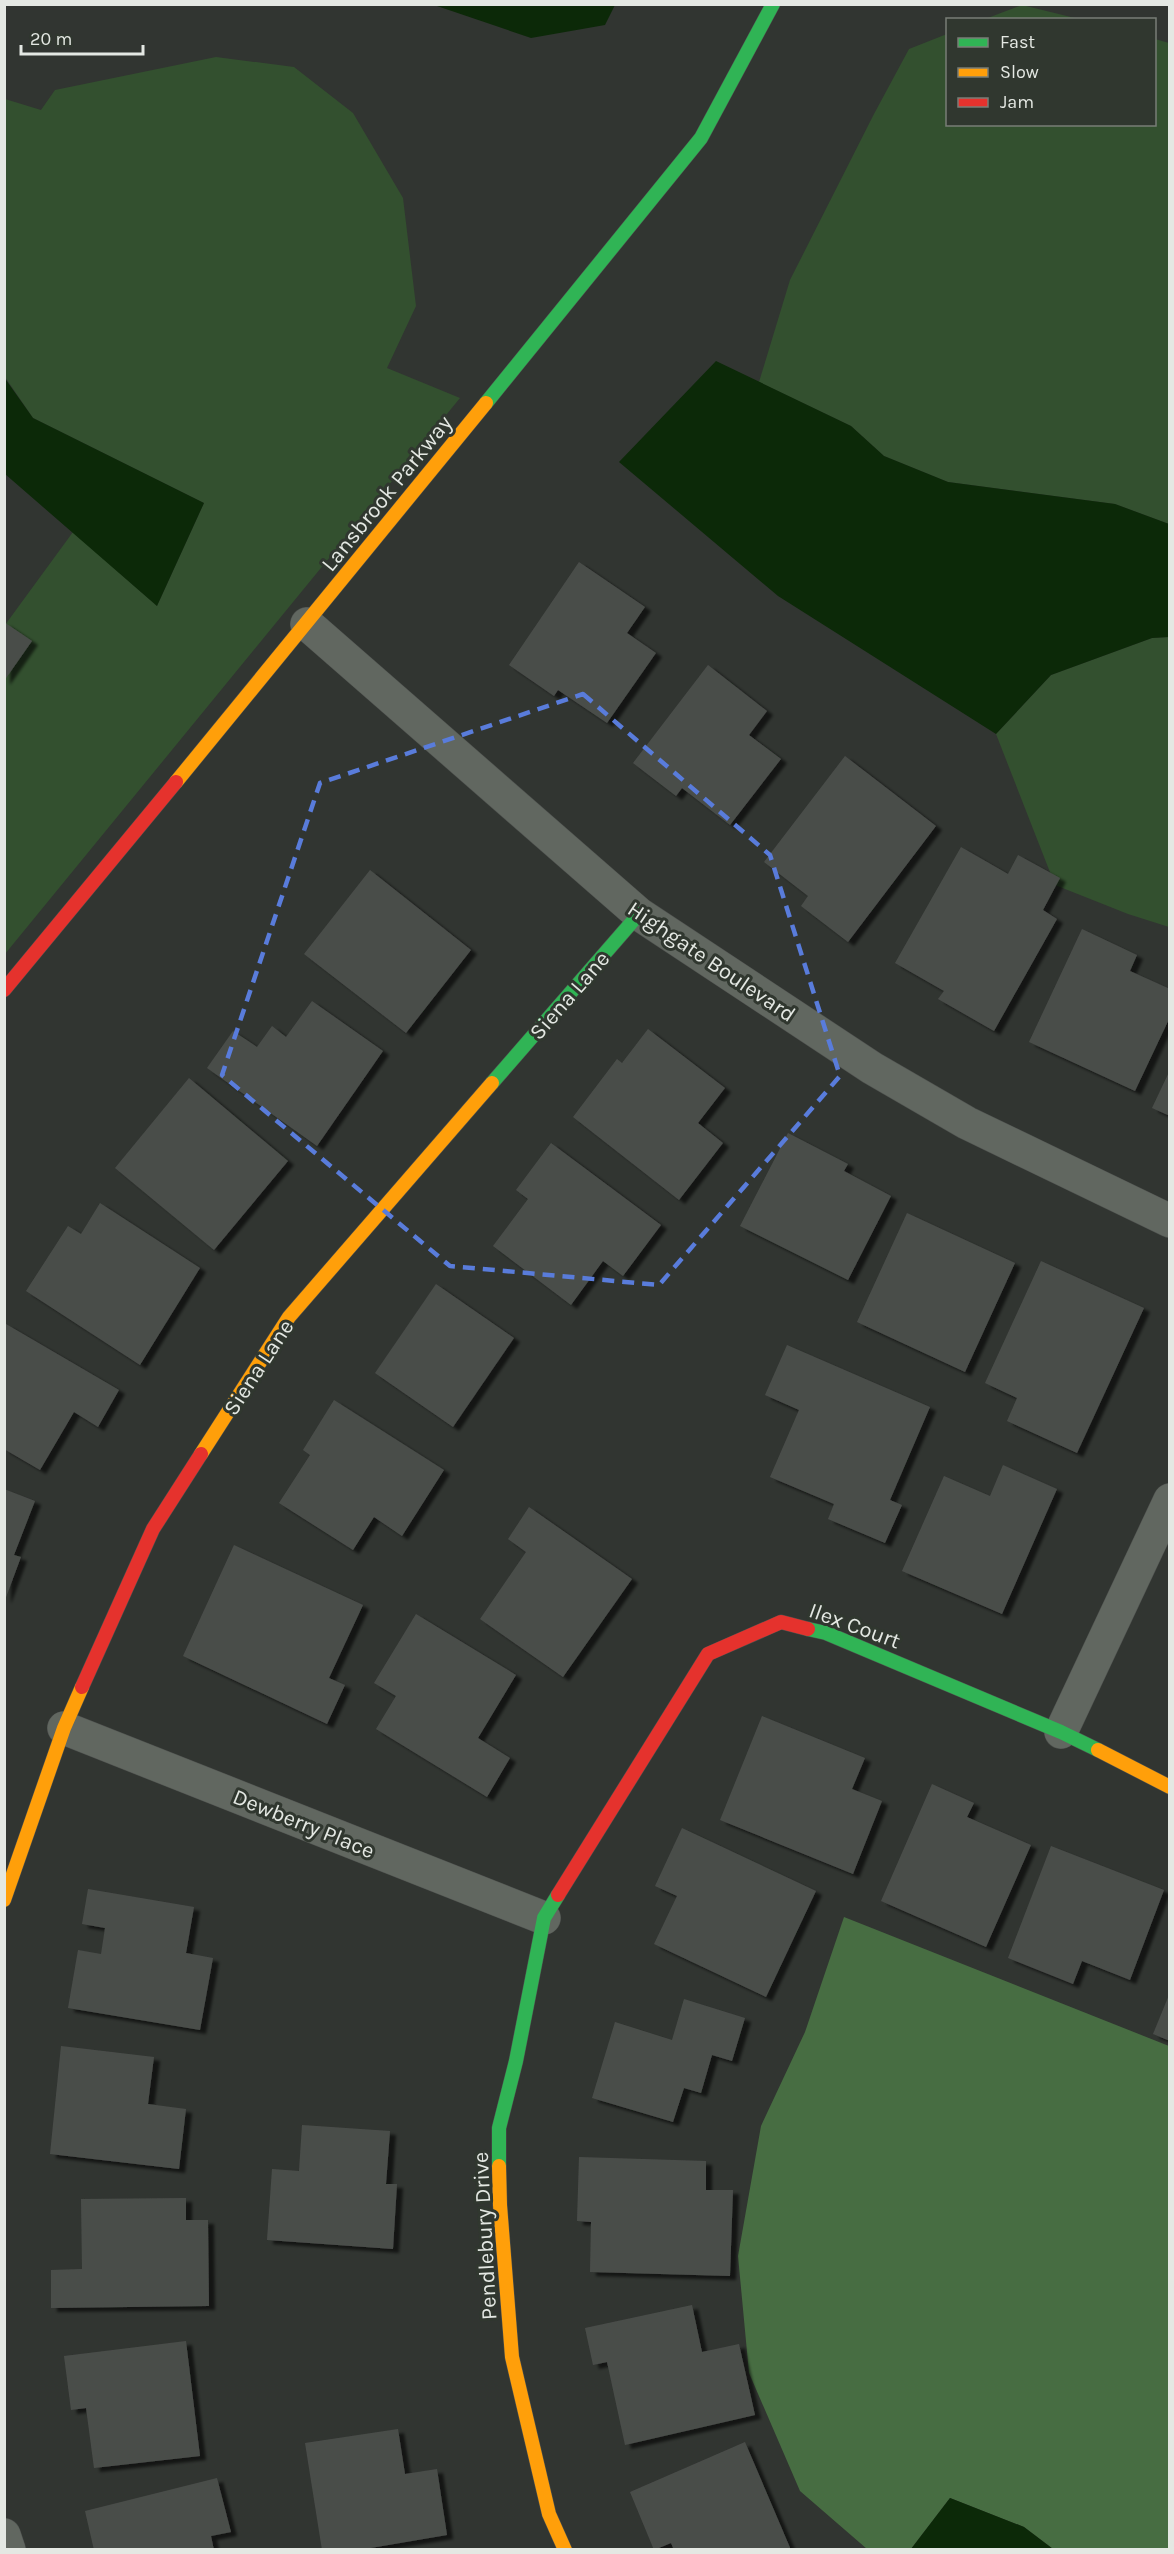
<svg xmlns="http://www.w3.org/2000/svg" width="1174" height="2554" viewBox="0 0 1174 2554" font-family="Karla,sans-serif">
<defs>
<filter id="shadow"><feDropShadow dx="6" dy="4" stdDeviation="1.5" flood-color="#0009"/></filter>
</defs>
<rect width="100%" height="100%" fill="#313531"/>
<g fill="#33502f">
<path d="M 1022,5 L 1079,19 L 985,19 Z"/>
<path d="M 947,34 L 948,124 L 1154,124 L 1155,39 L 1169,43 L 1169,524 L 1115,504 L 948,482 L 884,456 L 851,426 L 759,382 L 790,280 L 874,114 L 909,49 Z"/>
<path d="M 216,57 L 294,67 L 353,113 L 403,198 L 416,306 L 387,368 L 460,398 L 5,954 L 5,625 L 73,532 L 157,606 L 204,503 L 33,418 L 5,377 L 5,99 L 41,110 L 55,90 Z"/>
<path d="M 1169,637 L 1169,927 L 1128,914 L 1055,885 L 996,734 L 1051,675 L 1152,638 Z"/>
</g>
<path fill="#476d42" d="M 844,1917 L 1169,2046 L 1169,2549 L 1053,2549 L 1024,2527 L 950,2498 L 911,2549 L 867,2549 L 800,2491 L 749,2373 L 738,2256 L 761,2126 L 805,2032 Z"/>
<g fill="#0c2908">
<path d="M 434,5 L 615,5 L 605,25 L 531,38 Z"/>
<path d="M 716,361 L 851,426 L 884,456 L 948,482 L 1115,504 L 1169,524 L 1169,637 L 1152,638 L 1051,675 L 996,734 L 778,596 L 619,462 Z"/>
<path d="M 4,377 L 33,418 L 204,503 L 157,606 L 5,474 Z"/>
<path d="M 950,2498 L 1024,2527 L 1053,2549 L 911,2549 Z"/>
</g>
<g fill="#4a4d4a" filter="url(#shadow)">
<path d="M 579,562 L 645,607 L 627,633 L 656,653 L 607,723 L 558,690 L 554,696 L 509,665 Z"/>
<path d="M 4,622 L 32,641 L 4,681 Z"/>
<path d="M 708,665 L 767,711 L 749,735 L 781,759 L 730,825 L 682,788 L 676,796 L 633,763 Z"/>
<path d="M 845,756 L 936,826 L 848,942 L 801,906 L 808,896 L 764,862 Z"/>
<path d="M 961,847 L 1008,874 L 1018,855 L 1060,878 L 1043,910 L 1057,919 L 994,1031 L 938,999 L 944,991 L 895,963 Z"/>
<path d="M 370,870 L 471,950 L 406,1033 L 304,954 Z"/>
<path d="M 1082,929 L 1137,955 L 1130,971 L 1170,989 L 1170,1017 L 1135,1091 L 1029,1042 Z"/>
<path d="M 312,1001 L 383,1051 L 317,1146 L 207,1068 L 233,1031 L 257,1047 L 272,1026 L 286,1037 Z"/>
<path d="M 648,1029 L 725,1088 L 698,1123 L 723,1143 L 679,1200 L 573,1117 L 617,1059 L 622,1063 Z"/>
<path d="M 1170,1070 L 1170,1116 L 1152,1108 Z"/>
<path d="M 189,1078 L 288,1161 L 214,1250 L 115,1168 Z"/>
<path d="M 788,1133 L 848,1164 L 844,1171 L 891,1196 L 848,1280 L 740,1226 Z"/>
<path d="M 551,1143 L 661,1225 L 623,1276 L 603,1261 L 571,1305 L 493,1246 L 528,1199 L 516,1190 Z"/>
<path d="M 100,1203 L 200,1268 L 140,1365 L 26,1291 L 68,1226 L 81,1234 Z"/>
<path d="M 907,1213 L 1015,1263 L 965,1372 L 857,1322 Z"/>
<path d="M 1041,1261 L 1144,1308 L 1077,1453 L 1007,1421 L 1017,1398 L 985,1383 Z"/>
<path d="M 436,1284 L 514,1338 L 453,1427 L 375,1373 Z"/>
<path d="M 6,1324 L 119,1390 L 98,1427 L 74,1412 L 40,1470 L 4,1449 Z"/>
<path d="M 787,1345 L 930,1407 L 890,1500 L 902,1505 L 885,1543 L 828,1519 L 834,1504 L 770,1477 L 799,1410 L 765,1395 Z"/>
<path d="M 334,1400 L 444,1470 L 402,1536 L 374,1517 L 353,1550 L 279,1503 L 310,1455 L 303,1450 Z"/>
<path d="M 1003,1465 L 1057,1489 L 1002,1614 L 902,1571 L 944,1476 L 990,1496 Z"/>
<path d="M 4,1489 L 35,1501 L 14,1555 L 21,1557 L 5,1600 Z"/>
<path d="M 529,1507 L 632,1579 L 563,1677 L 480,1619 L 526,1552 L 508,1539 Z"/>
<path d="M 234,1545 L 363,1605 L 329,1678 L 345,1685 L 327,1724 L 183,1656 Z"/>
<path d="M 416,1614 L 516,1675 L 478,1738 L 510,1758 L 487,1797 L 376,1729 L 396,1696 L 374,1683 Z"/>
<path d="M 762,1716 L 865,1758 L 852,1789 L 882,1801 L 853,1874 L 720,1820 Z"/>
<path d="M 932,1784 L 974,1803 L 967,1817 L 1031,1845 L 986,1947 L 881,1901 Z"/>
<path d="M 682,1828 L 816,1891 L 766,1997 L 654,1944 L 677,1896 L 655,1886 Z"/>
<path d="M 1051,1846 L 1164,1890 L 1130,1980 L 1082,1961 L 1073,1984 L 1008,1958 Z"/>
<path d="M 88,1889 L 194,1907 L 186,1953 L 213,1958 L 200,2030 L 68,2008 L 78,1950 L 101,1954 L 105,1928 L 82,1924 Z"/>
<path d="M 1169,1995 L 1170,1995 L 1170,2041 L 1153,2034 Z"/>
<path d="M 684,1999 L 745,2018 L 732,2061 L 712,2055 L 701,2093 L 684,2088 L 673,2122 L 592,2098 L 615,2022 L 672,2040 Z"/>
<path d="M 61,2046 L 154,2057 L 148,2104 L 186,2109 L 179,2169 L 50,2154 Z"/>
<path d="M 302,2125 L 390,2131 L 386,2184 L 397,2184 L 393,2249 L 267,2240 L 272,2169 L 299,2171 Z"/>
<path d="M 579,2157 L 706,2161 L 706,2190 L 733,2190 L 730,2276 L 590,2272 L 591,2222 L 577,2221 Z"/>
<path d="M 186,2198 L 186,2220 L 208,2220 L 209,2306 L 51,2308 L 51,2270 L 82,2269 L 81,2199 Z"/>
<path d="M 692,2305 L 702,2352 L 739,2344 L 755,2415 L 625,2445 L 607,2362 L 593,2365 L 585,2328 Z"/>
<path d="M 186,2341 L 200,2456 L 94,2468 L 86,2408 L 71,2410 L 64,2356 Z"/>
<path d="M 398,2429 L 405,2474 L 437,2469 L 447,2535 L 359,2550 L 322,2550 L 305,2443 Z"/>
<path d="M 745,2442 L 791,2550 L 674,2550 L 671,2543 L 654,2550 L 630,2492 Z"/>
<path d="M 217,2478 L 231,2532 L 211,2536 L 214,2550 L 94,2550 L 85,2511 Z"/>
</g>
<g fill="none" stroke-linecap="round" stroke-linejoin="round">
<defs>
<g id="street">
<path d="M 307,624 L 639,914 L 872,1068 L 967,1123 L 1170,1221"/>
<path d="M 64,1728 L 544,1918"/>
<path d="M 1061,1732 L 1170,1500"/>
<path d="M 4,2535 L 9,2550"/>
</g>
<g id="fast">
<path d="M 486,403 L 701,138 L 773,4"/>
<path d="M 492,1083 L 639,914"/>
<path d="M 808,1629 L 826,1633 L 1061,1732 L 1098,1750"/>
<path d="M 499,2166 L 499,2128 L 516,2061 L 544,1918 L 558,1895"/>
</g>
<g id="slow">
<path d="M 176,782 L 486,403"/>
<path d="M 201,1454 L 289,1317 L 492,1083"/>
<path d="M 1098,1750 L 1170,1787"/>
<path d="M 4,1900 L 64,1728 L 82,1687"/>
<path d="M 499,2166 L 500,2205 L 512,2357 L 549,2514 L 565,2550"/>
</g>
<g id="jam">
<path d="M 4,990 L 176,782"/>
<path d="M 82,1687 L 153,1529 L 201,1454"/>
<path d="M 558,1895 L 708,1654 L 781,1622 L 808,1629"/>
</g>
</defs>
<use href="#street" stroke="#4e514e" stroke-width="34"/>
<use href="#fast" stroke="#4e514e" stroke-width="15"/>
<use href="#slow" stroke="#4e514e" stroke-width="15"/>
<use href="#jam" stroke="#4e514e" stroke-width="15"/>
<use href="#street" stroke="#616760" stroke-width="33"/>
<use href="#fast" stroke="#30b455" stroke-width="14"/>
<use href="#slow" stroke="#ff9f0a" stroke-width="14"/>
<use href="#jam" stroke="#e5322d" stroke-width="14"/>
</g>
<path fill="none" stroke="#597cdb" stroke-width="4.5" stroke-dasharray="12 8" stroke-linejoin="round" d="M 583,694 L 770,855 L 840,1076 L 659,1285 L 450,1266 L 222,1075 L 320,783 Z"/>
<g text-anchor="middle" stroke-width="6" stroke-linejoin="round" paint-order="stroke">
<g font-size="22" fill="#e4e8e3" stroke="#30372f">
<text transform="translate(386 493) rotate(-51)" y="8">Lansbrook Parkway</text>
<text transform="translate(712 961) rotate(34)" y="8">Highgate Boulevard</text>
<text transform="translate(569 995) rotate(-49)" y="8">Siena Lane</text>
<text transform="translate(258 1367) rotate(-57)" y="8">Siena Lane</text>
<text transform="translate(855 1625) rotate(20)" y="8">Ilex Court</text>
<text transform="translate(304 1823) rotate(22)" y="8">Dewberry Place</text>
<text transform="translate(484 2236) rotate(-93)" y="8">Pendlebury Drive</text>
</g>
</g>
<rect width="1174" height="2554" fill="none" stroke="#e4e8e3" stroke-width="12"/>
<rect x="946" y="18" width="210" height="108" fill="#30372f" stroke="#787e77" stroke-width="1.5"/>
<rect x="958" y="38" width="30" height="9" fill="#30b455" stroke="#787e77" stroke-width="1.5"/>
<text x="1000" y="48" font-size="18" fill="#e4e8e3">Fast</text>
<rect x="958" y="68" width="30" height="9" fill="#ff9f0a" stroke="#787e77" stroke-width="1.5"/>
<text x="1000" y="78" font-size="18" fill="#e4e8e3">Slow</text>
<rect x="958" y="98" width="30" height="9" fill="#e5322d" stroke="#787e77" stroke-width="1.5"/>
<text x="1000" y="108" font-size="18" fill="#e4e8e3">Jam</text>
<path d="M21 45v9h122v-9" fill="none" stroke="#e4e8e3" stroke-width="3"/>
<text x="30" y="45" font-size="18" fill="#e4e8e3" stroke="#30372f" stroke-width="4.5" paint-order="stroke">20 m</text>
</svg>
